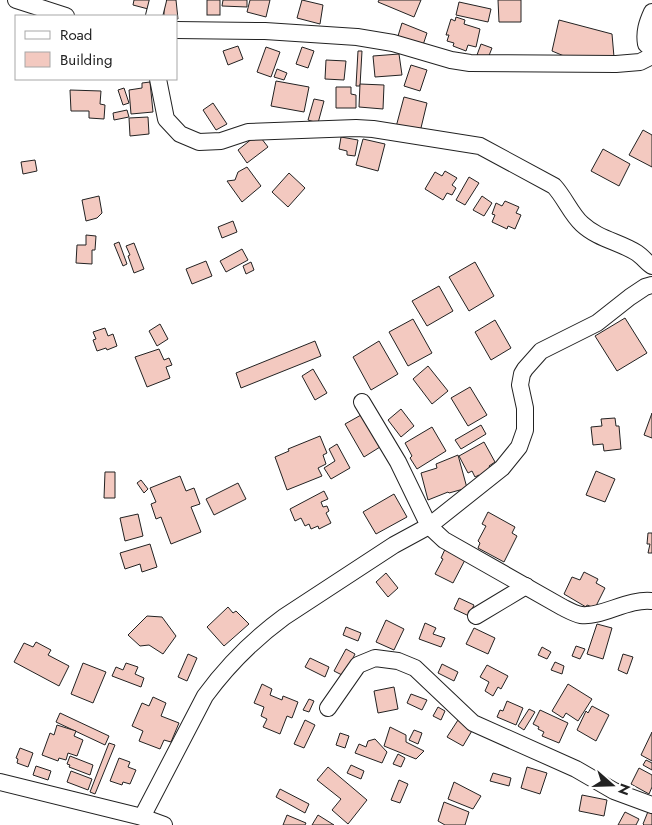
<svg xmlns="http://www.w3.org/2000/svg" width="652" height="825" viewBox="0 0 652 825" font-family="Jost,sans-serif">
<rect width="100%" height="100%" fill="#fff"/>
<g fill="#f3c9c0" stroke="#222">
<path d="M 134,0 L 154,0 L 152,10 L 133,5 Z"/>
<path d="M 164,0 L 176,0 L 178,19 L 176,19 L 176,16 L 164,16 Z"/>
<rect x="207" y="0" width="13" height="15"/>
<path d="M 223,0 L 247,0 L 247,7 L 222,6 Z"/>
<path d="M 250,0 L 270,0 L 266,17 L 247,12 Z"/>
<path d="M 302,0 L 323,5 L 320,24 L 297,18 Z"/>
<path d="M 379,0 L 421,0 L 414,17 L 378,2 Z"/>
<path d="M 498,0 L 521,0 L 521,22 L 499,22 Z"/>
<path d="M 459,2 L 491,9 L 488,22 L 456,15 Z"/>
<path d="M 456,17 L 465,20 L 464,24 L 480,29 L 476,47 L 468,45 L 466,51 L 453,46 L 454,43 L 447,41 L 449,35 L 446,35 L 451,19 L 455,21 Z"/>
<path d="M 559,20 L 612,34 L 614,57 L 564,56 L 552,51 Z"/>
<path d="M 402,23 L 427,33 L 423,45 L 398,36 Z"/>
<path d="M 481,44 L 492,48 L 488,58 L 477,55 Z"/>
<path d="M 238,46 L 243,59 L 228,65 L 223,51 Z"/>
<path d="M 266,47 L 280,52 L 271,77 L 257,72 Z"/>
<path d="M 302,47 L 314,51 L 308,68 L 296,64 Z"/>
<path d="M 358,51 L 362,51 L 360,86 L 356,86 Z"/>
<path d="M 399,54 L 402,75 L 375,77 L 373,56 Z"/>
<path d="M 326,60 L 346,61 L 344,80 L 325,79 Z"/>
<path d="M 411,65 L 427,70 L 420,91 L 404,86 Z"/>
<path d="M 277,69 L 287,73 L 284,80 L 274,77 Z"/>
<path d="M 276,81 L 309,87 L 304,112 L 271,106 Z"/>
<path d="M 150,82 L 153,112 L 131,114 L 129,90 L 142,88 L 142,83 Z"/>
<path d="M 360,84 L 384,85 L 383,109 L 359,107 Z"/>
<path d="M 336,87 L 351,87 L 351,94 L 356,95 L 356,108 L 336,108 Z"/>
<path d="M 124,88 L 129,103 L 123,105 L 118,90 Z"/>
<path d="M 70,90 L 101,91 L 100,104 L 105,105 L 104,119 L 89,118 L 89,111 L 71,111 Z"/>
<path d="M 404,97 L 427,103 L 420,132 L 396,127 Z"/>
<path d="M 314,99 L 324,101 L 318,123 L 308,120 Z"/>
<path d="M 213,103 L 227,124 L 216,130 L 203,110 Z"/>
<path d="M 127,110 L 129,117 L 114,120 L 113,113 Z"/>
<path d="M 148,117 L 149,134 L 130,136 L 129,118 Z"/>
<path d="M 643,130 L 652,135 L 652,167 L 629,155 Z"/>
<path d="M 258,134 L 268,147 L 247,163 L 238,150 Z"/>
<path d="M 341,137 L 358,140 L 355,156 L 347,155 L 347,151 L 339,149 Z"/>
<path d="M 363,139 L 385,144 L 378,171 L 356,165 Z"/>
<path d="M 603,149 L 630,164 L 619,186 L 591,171 Z"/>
<path d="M 35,160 L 37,171 L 23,174 L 21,162 Z"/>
<path d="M 247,167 L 261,186 L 242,202 L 227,181 L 235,180 L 238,172 Z"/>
<path d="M 445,171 L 457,178 L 452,185 L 456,188 L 452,195 L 447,193 L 443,200 L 425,189 L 435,172 L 442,176 Z"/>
<path d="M 289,173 L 305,188 L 288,207 L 272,192 Z"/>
<path d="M 469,177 L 479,183 L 465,205 L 456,200 Z"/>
<path d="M 99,196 L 102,213 L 97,218 L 86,221 L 82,200 Z"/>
<path d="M 482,196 L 492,203 L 484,216 L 473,210 Z"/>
<path d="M 505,201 L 519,207 L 516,213 L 521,215 L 515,229 L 508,226 L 507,229 L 492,222 L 495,215 L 492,214 L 496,203 L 502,206 Z"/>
<path d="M 233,221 L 237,232 L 222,238 L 218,227 Z"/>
<path d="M 86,235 L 96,236 L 95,250 L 92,250 L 92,264 L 76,263 L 77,245 L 86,245 Z"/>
<path d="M 119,242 L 127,264 L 123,266 L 114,244 Z"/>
<path d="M 134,243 L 144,269 L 134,273 L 128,256 L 130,255 L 126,246 Z"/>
<path d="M 242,249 L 248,260 L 226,272 L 220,261 Z"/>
<path d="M 206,261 L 212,276 L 192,284 L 186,269 Z"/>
<path d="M 251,262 L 254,270 L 246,274 L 243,266 Z"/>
<path d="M 475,262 L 494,296 L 469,311 L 449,277 Z"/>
<path d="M 439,286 L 453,311 L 427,326 L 412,301 Z"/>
<path d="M 625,318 L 647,353 L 617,371 L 595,336 Z"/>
<path d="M 413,319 L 432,353 L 408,366 L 389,332 Z"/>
<path d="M 495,320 L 511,348 L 491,360 L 475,332 Z"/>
<path d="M 160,324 L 168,339 L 157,346 L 149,331 Z"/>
<path d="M 105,328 L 108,336 L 113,334 L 117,346 L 107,350 L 106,348 L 97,351 L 93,340 L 96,339 L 93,332 Z"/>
<path d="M 315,341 L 321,356 L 241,388 L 236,373 Z"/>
<path d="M 379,341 L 398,374 L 371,390 L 353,357 Z"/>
<path d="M 159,349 L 164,360 L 169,358 L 172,365 L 166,367 L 170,378 L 147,387 L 135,357 Z"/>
<path d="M 428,366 L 448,391 L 432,404 L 413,379 Z"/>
<path d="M 313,369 L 327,393 L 315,400 L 302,376 Z"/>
<path d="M 470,387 L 487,415 L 468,426 L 451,398 Z"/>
<path d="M 401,409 L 414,426 L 401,437 L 388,420 Z"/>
<path d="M 652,413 L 652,438 L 644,435 Z"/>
<path d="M 361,415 L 380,447 L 364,457 L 345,424 Z"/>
<path d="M 615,418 L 616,426 L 619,426 L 621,449 L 604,451 L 603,444 L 593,445 L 591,427 L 602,426 L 601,419 Z"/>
<path d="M 481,425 L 486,434 L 461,449 L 455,440 Z"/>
<path d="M 432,427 L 446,451 L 417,469 L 410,458 L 412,456 L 405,443 Z"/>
<path d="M 320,436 L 327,453 L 323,455 L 326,464 L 318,468 L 322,476 L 287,490 L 275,457 L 289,451 L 288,449 Z"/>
<path d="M 484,442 L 495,462 L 489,466 L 491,469 L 479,476 L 479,475 L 475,477 L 472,471 L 468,473 L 459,456 Z"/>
<path d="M 337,444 L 350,468 L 331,479 L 324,468 L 335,461 L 329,449 Z"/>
<path d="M 458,455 L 467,488 L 449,493 L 448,492 L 428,500 L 421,473 L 437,468 L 436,464 Z"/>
<path d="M 596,471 L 615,479 L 605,502 L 586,495 Z"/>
<path d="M 105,472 L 115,472 L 115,498 L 104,498 Z"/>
<path d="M 180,476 L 186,491 L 194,488 L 200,504 L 191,507 L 201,532 L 171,544 L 161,517 L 156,519 L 151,504 L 156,502 L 150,488 Z"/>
<path d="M 141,480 L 148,489 L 144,493 L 137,483 Z"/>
<path d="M 238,483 L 246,499 L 214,515 L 206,499 Z"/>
<path d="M 324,491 L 328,499 L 321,502 L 323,507 L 327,506 L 329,511 L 326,513 L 331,523 L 319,529 L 318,526 L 311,529 L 309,524 L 305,526 L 301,518 L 295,521 L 290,509 Z"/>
<path d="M 394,494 L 407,517 L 376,534 L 363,512 Z"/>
<path d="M 488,512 L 515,527 L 512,533 L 517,536 L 504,562 L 478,548 L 480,543 L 478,541 L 486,526 L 482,524 Z"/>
<path d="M 138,514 L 143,536 L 125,541 L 120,518 Z"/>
<path d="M 648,533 L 652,533 L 652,553 L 648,553 L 650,544 L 647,544 Z"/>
<path d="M 150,544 L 157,567 L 142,572 L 140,564 L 125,569 L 120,553 Z"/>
<path d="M 446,547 L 466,558 L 453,583 L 435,574 L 443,559 L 441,558 Z"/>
<path d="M 584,572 L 598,579 L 596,583 L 605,588 L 595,608 L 587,605 L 586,607 L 564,594 L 572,577 L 580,580 Z"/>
<path d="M 386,573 L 398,588 L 388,597 L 376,582 Z"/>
<path d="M 459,598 L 474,605 L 469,616 L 454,609 Z"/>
<path d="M 228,607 L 233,613 L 236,611 L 249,624 L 224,646 L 207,627 Z"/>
<path d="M 147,616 L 162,617 L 176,636 L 163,654 L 149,645 L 140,646 L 128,635 Z"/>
<path d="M 386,620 L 404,629 L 394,650 L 376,642 Z"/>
<path d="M 425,623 L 436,628 L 433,634 L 445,638 L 441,647 L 419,639 Z"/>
<path d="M 597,624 L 612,628 L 603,659 L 587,654 Z"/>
<path d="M 346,627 L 361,633 L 358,641 L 343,635 Z"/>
<path d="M 474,628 L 495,638 L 488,654 L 466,644 Z"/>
<path d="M 36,642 L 51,650 L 48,655 L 69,666 L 59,686 L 14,662 L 24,643 L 33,647 Z"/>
<path d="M 576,646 L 585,649 L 580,659 L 572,656 Z"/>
<path d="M 542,647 L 551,652 L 547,659 L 538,655 Z"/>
<path d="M 346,649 L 355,654 L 344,676 L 334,671 Z"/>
<path d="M 188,654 L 197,658 L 187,681 L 178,677 Z"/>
<path d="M 623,654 L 633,657 L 627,674 L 618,670 Z"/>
<path d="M 310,658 L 329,667 L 325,677 L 305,667 Z"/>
<path d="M 555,662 L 564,666 L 562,674 L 551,670 Z"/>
<path d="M 83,663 L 106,672 L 93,703 L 71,694 Z"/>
<path d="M 126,663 L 138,667 L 135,674 L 144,678 L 141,687 L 112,676 L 116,667 L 123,670 Z"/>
<path d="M 442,664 L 458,672 L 454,681 L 438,673 Z"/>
<path d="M 487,665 L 508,676 L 501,689 L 498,687 L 493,696 L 485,691 L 489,682 L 480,677 Z"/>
<path d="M 262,684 L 272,689 L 270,695 L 282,700 L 283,696 L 298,702 L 292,718 L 287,716 L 280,734 L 263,727 L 267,719 L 261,716 L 264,707 L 254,703 Z"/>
<path d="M 568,684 L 592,699 L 578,721 L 566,713 L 563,718 L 552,711 Z"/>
<path d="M 394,687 L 398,709 L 378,713 L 374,691 Z"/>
<path d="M 411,694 L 427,700 L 422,710 L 407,703 Z"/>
<path d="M 153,697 L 166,703 L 161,716 L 179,723 L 171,742 L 164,740 L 160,749 L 139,741 L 143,731 L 132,726 L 142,703 L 149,706 Z"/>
<path d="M 309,699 L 314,701 L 309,712 L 303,710 Z"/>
<path d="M 507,701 L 523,708 L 516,725 L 497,717 L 500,710 L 503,711 Z"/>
<path d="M 592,706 L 609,715 L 596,741 L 577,730 L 586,711 L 588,713 Z"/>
<path d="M 438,707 L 445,711 L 441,720 L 433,716 Z"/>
<path d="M 529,709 L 535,712 L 524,730 L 518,726 Z"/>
<path d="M 540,710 L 568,723 L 559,743 L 542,736 L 544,732 L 538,729 L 539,727 L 533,724 Z"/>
<path d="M 60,713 L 109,736 L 105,745 L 56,722 Z"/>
<path d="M 305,720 L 315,725 L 304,748 L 294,744 Z"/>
<path d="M 458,720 L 473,729 L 463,746 L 447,737 Z"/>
<path d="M 57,725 L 76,731 L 74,736 L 83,740 L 77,756 L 68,753 L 66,760 L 59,758 L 58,761 L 42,755 L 50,733 L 54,735 Z"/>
<path d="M 390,727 L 406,735 L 406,742 L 424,751 L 416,759 L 384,746 Z"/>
<path d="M 414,730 L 422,733 L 418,744 L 409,740 Z"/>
<path d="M 652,732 L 652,761 L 641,755 Z"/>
<path d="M 340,733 L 349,736 L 345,748 L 336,745 Z"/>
<path d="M 375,739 L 387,752 L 382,763 L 355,753 L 359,744 L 366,747 L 368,741 Z"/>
<path d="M 109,743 L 115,745 L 95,794 L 90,792 Z"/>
<path d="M 20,748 L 33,753 L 28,767 L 17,763 L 18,759 L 16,758 Z"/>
<path d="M 398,754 L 405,758 L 401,767 L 393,764 Z"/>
<path d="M 70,756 L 93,765 L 90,775 L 69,767 L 70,765 L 67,764 Z"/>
<path d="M 119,758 L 130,762 L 128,767 L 136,770 L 130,784 L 123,782 L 122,785 L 110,781 Z"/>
<path d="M 646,760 L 652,763 L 652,770 L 643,765 Z"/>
<path d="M 351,765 L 364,771 L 361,779 L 347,773 Z"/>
<path d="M 36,766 L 51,771 L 48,780 L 33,775 Z"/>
<path d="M 328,767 L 367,800 L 348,824 L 332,810 L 341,799 L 317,780 Z"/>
<path d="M 527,767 L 547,773 L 540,794 L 521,788 Z"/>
<path d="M 639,768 L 652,775 L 652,787 L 649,794 L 631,784 Z"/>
<path d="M 71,771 L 92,779 L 88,790 L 67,782 Z"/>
<path d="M 493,773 L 511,778 L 509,786 L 490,781 Z"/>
<path d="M 399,780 L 408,784 L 400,803 L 391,800 Z"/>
<path d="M 454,782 L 481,796 L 473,809 L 448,799 Z"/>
<path d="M 280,789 L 309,804 L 305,813 L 276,797 Z"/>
<path d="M 582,795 L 607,800 L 604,816 L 579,811 Z"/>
<path d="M 444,802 L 469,812 L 465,825 L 445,825 L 438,821 Z"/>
<path d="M 649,809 L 652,810 L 652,825 L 644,825 L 643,824 Z"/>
<path d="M 625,812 L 639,819 L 636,825 L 618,825 Z"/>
<path d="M 287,815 L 306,823 L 305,825 L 283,825 Z"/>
<path d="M 318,815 L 334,825 L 312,825 Z"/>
</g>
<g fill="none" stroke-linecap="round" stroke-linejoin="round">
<defs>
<g id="minor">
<path d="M 16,0 L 66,16"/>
<path d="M 652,12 C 647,23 644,32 646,44 L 652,49"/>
<path d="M 154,16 L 158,0"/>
<path d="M 176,30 L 265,31 L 357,37 L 393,43 L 451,60 L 470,63 L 616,64 L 640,62 L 652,56"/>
<path d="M 158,79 L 166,119 L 180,134 L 199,142 L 221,141 L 248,132 L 356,128 L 373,129 L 480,146 L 554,186 C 565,198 571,214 582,224 C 598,239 620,242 637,253 C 643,257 647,263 652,266"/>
<path d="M 362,402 L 398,462 L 429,526 L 444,540 L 562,607 C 568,610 575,614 581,615 C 600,618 629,598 652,601"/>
<path d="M 476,616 L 526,586"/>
<path d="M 328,708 L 358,665 L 375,658 L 398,661 L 415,668 L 473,723 L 576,769 L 614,791 L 652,805"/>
<path d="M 0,782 L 142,817 L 164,825"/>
<path d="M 142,817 L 205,696 C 227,666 254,639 284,617 L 394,545 L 429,526 L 502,468 L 519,447 L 525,430 L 525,408 L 520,385 L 522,374 L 525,369 L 541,351 L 597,323 L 630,297 L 645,287 L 652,285"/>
</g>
</defs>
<use href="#minor" stroke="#222" stroke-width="18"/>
<use href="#minor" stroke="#fff" stroke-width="16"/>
</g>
<rect x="15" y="15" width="162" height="65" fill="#ffffff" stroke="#a7a7a7"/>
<rect x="25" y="31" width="25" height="8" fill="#ffffff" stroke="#a7a7a7"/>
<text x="60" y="40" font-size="15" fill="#222222">Road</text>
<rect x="25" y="52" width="25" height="15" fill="#f3c9c0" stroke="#a7a7a7"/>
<text x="60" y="65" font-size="15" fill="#222222">Building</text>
<g transform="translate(612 785) rotate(110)" stroke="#ffffff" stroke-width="4" paint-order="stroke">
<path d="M0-4L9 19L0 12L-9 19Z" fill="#222222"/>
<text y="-8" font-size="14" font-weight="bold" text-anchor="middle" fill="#222222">N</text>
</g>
</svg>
